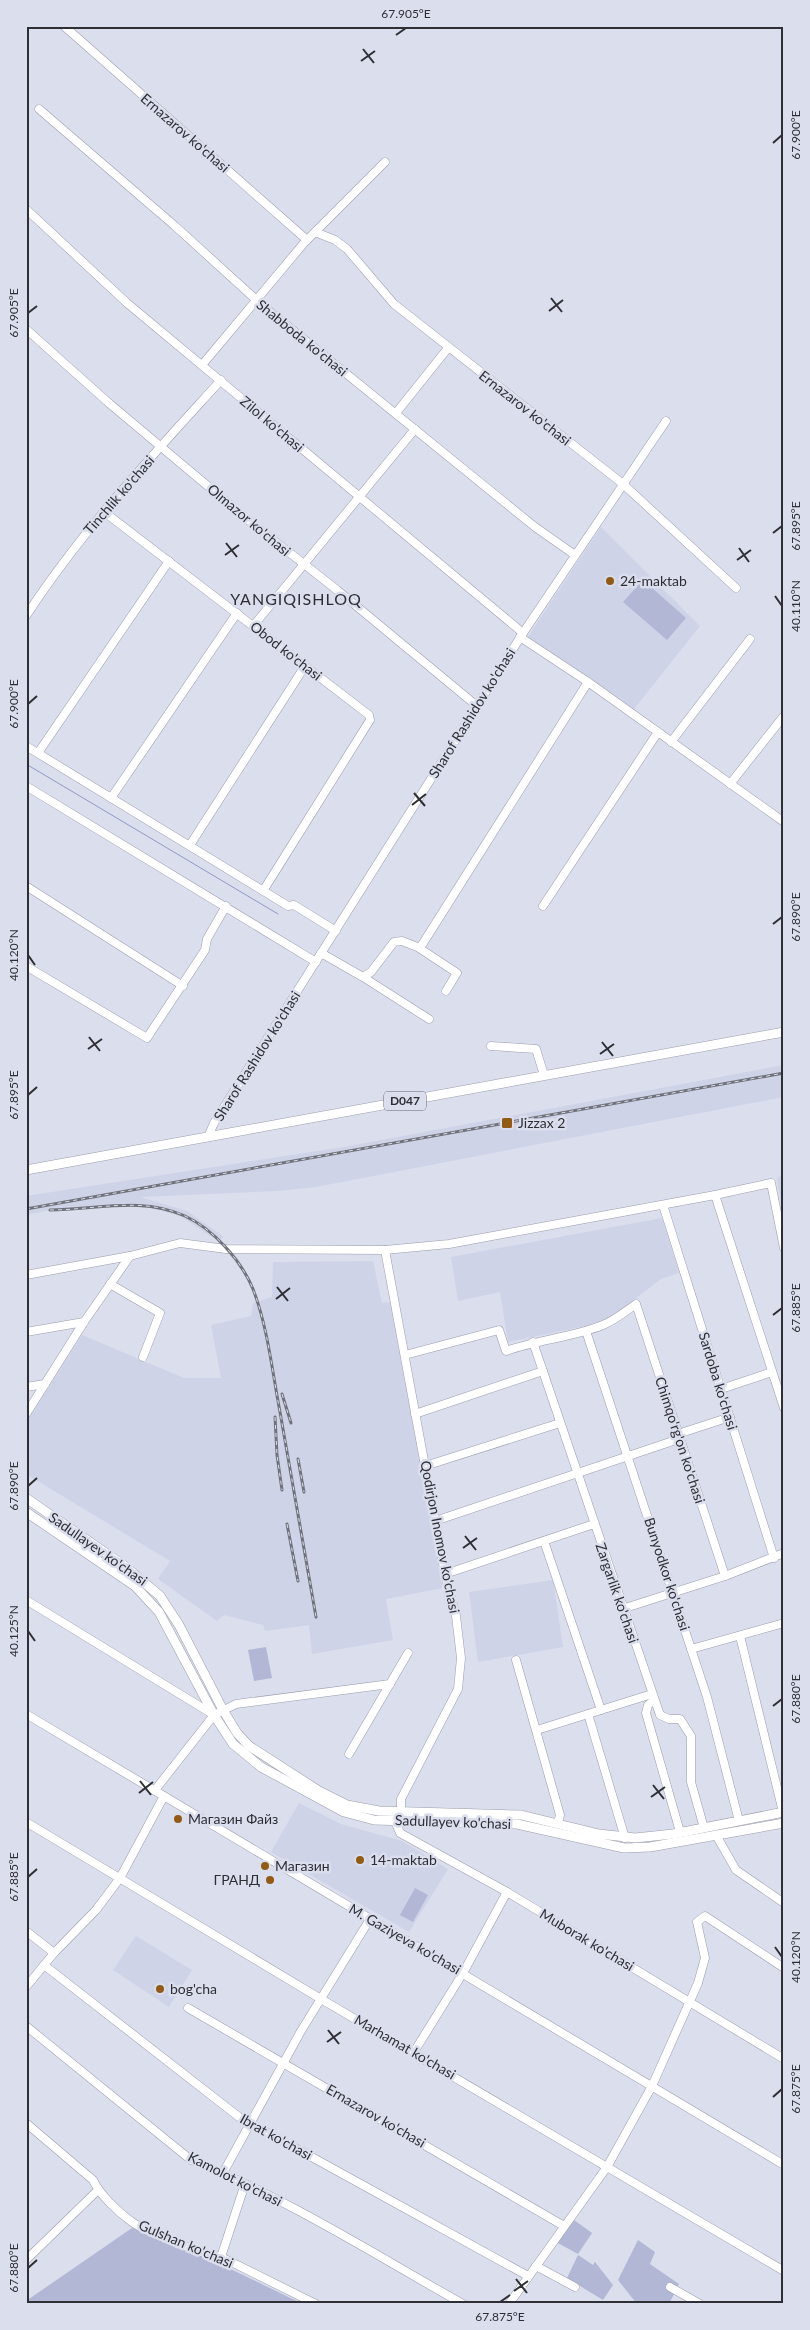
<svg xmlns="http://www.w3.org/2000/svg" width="810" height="2330" viewBox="0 0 810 2330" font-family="Lato,sans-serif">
<rect width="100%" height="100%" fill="#dbdeed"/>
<g fill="#cfd3e8">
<path d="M 601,527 L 700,626 L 634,709 L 527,638 Z"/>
<path d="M 784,1065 L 784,1097 L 316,1187 L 278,1191 L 140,1197 L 187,1211 L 224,1237 L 218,1241 L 180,1216 L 132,1203 L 56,1209 L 26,1215 L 26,1196 L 344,1147 Z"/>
<path d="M 784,1173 L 784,1220 L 777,1179 Z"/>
<path d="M 662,1218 L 679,1273 L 661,1279 L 605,1322 L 508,1342 L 500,1292 L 458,1301 L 451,1257 Z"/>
<path d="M 373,1261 L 382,1303 L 390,1302 L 443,1588 L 386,1599 L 393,1640 L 312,1654 L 309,1625 L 265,1631 L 263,1625 L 224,1615 L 217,1621 L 158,1579 L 170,1561 L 26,1474 L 26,1423 L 82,1335 L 184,1378 L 221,1378 L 211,1325 L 251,1316 L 253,1303 L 272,1297 L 273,1262 Z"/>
<path d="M 553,1580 L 563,1647 L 478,1662 L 469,1592 Z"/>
<path d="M 299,1803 L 341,1824 L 402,1841 L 448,1869 L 409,1932 L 271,1852 Z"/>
<path d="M 136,1936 L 192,1970 L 169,2007 L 113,1970 Z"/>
</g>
<g fill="#b1b7d5">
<path d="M 643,580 L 686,618 L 667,640 L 623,602 Z"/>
<path d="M 266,1647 L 272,1678 L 254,1681 L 248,1650 Z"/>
<path d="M 415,1888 L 428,1895 L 413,1922 L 400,1915 Z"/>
<path d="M 574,2220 L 592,2233 L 578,2254 L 556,2242 Z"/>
<path d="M 132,2228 L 218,2263 L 303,2304 L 26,2304 L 26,2301 Z"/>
<path d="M 638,2240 L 655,2252 L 650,2264 L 679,2284 L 669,2304 L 637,2304 L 618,2280 Z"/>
<path d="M 578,2255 L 593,2265 L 595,2262 L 613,2285 L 603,2300 L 567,2278 Z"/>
</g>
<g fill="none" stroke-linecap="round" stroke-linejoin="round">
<path stroke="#9199c4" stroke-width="1" d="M 26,764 L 278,914"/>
<defs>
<g id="minor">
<path d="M 64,26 L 307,240"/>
<path d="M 39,109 L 175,226 L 263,306 L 535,527 L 575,555"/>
<path d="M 26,209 L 127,303 L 523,633"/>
<path d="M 315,232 L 335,240 L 347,249 L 394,304 L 623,484 L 736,588"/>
<path d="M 26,329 L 110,404 L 253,524 L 337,590 L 477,706"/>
<path d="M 202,365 L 304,243 L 385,162"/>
<path d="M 396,413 L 448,348"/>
<path d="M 103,511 L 369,715 L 370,720 L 263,891"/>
<path d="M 26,616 C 82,530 152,456 221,380"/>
<path d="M 254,625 L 415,429"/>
<path d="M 520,637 L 588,682 L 784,822"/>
<path d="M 671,742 L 750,639"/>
<path d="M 26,746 L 288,906 L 294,905 L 336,931"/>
<path d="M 38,753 L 169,561"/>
<path d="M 730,784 L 783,717"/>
<path d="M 26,786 L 316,962"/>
<path d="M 111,798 L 237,613"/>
<path d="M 190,845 L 305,666"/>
<path d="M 26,886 L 183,986"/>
<path d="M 543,906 L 658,732"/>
<path d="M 419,948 L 457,973 L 446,991"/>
<path d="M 321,953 L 363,977 L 371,972 L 394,942 L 402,941 L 420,948 L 588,682"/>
<path d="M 26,966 L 147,1038 L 205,950 L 207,939 L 226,906"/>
<path d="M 363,977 L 429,1019"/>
<path d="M 491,1046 L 536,1049 L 544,1075"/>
<path d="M 208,1137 L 214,1123 L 523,633 L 666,421"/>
<path d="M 715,1195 L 784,1408"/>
<path d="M 663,1205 L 774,1558"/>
<path d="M 385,1250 L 445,1574 L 456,1616 L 461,1658 L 458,1689 L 401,1799 L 401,1812"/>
<path d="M 26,1275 L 130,1256 L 180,1243 L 226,1249 L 385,1250 L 449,1244 L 715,1195 L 771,1183 L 784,1248"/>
<path d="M 110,1284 L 160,1313 L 143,1357"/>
<path d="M 586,1331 L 707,1697 L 739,1821"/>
<path d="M 26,1332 L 84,1322"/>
<path d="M 533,1342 L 660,1715 L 669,1719 L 680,1719 L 691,1736 L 691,1782 L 704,1828"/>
<path d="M 405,1355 L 499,1330 L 506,1351 C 538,1340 573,1337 603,1325 C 615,1320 626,1311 636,1304 L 725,1576"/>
<path d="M 26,1387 L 45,1384"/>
<path d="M 721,1389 L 772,1372"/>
<path d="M 26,1414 L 84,1322 L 130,1256"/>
<path d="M 415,1414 L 543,1371"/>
<path d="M 425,1466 L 560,1423"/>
<path d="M 435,1521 L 673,1441 L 684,1432 L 730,1417"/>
<path d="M 544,1541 L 601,1710"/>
<path d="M 445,1574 L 594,1524"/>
<path d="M 26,1600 L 214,1715"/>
<path d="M 622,1609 L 725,1576 L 784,1553"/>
<path d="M 740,1636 L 783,1812"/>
<path d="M 691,1649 L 784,1623"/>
<path d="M 516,1660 L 560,1815 L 558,1823"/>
<path d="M 654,1700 L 648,1705 L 646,1713 L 680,1832"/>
<path d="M 26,1714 L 784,2165"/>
<path d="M 588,1714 L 625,1838"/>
<path d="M 537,1730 L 652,1694"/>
<path d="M 349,1754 L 408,1653"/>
<path d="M 155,1790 L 214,1715 L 236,1704 L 390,1684"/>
<path d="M 395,1821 L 400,1833 L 507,1892 L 784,2059"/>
<path d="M 26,1822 L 321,1999 L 784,2271"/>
<path d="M 716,1835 L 736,1870 L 784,1903"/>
<path d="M 26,1931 L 54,1953"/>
<path d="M 44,1965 L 239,2117 L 528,2276"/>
<path d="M 26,1987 L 54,1953 L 96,1910 L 120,1878 L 164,1796"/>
<path d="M 188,2008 L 564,2226"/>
<path d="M 26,2026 L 191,2160 C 286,2198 374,2254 463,2304"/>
<path d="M 414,2052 L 463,1973 L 507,1892"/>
<path d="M 26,2123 L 93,2180 C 100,2195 118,2212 132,2222 C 148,2233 202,2254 221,2257 L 316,2304"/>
<path d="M 223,2173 L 301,2031 L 370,1919"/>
<path d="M 221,2257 L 245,2184"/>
<path d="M 26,2260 L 98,2190"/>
<path d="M 536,2266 L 575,2287"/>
<path d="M 670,2287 L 700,2304"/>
<path d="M 509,2304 L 607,2167 L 652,2086 L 698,1983 L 705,1958 L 697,1922 L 705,1916 L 784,1968"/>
</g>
<g id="major">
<path d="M 26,1170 L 784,1032"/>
<path d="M 26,1498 L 126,1567 L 160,1596 L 179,1625 L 223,1710 L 237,1733 L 249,1746 L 319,1791 L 347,1805 L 379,1811 L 521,1815 L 599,1834 L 635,1838 L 673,1834 L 784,1812"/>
<path d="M 26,1512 L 135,1586 L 159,1612 L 214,1715 L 233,1744 L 261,1767 L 344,1812 L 374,1820 L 517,1824 L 624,1848 L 650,1847 L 784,1823"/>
</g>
</defs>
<use href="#minor" stroke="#9a9dab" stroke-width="9"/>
<use href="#major" stroke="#9a9dab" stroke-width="10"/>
<use href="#minor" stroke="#fff" stroke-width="8"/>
<use href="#major" stroke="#fff" stroke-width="9"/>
<defs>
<g id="rail">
<path d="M 26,1209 L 784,1073"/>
<path d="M 50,1210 C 96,1210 141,1196 185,1216 C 213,1229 241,1260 253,1289 C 268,1328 272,1371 280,1412 C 292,1480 304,1548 316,1617"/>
<path d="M 282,1394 L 291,1423"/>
<path d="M 275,1417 L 277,1455 L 282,1490"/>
<path d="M 298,1459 L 304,1492"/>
<path d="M 287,1524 L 298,1581"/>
</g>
</defs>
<use href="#rail" stroke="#70727b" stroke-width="3"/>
<use href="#rail" stroke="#dbdeed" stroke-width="1" stroke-dasharray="4" stroke-linecap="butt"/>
</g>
<path fill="none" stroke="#2e2f35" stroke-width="2" d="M 396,35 L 406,28M 363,49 L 374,63M 361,61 L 375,51M 773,143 L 782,135M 551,298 L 562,312M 549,311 L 563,300M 28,313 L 37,306M 773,533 L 782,526M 226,543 L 237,557M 739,548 L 749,562M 225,555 L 239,545M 737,560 L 751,550M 775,596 L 782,606M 28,704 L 37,696M 414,793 L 425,806M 412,805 L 426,794M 773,924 L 782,917M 28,955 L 35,965M 89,1037 L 100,1051M 602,1042 L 613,1056M 88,1049 L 102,1039M 600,1054 L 614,1044M 28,1095 L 37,1087M 277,1287 L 288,1301M 276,1299 L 290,1288M 773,1315 L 782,1308M 28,1486 L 37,1478M 465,1536 L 476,1550M 463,1548 L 477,1538M 28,1631 L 35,1641M 773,1706 L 782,1699M 140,1781 L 151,1795M 653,1785 L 664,1799M 139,1793 L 153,1782M 651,1797 L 665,1787M 28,1877 L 37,1869M 775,1947 L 782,1957M 328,2030 L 339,2044M 327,2042 L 341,2032M 773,2097 L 782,2089M 28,2268 L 37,2260M 516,2279 L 527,2293M 514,2291 L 528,2281M 500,2302 L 510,2295"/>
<g fill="#925a13" stroke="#dbdeed" stroke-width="2">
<circle cx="610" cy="581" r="5"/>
<rect x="501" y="1117" width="12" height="12" rx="2.5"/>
<circle cx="178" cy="1819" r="5"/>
<circle cx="360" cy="1860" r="5"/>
<circle cx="265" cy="1866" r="5"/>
<circle cx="270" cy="1880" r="5"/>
<circle cx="160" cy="1989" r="5"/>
</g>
<g text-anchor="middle" stroke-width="5" stroke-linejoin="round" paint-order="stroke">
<rect fill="#dbdeed" stroke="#62646c" stroke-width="1" x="384" y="1091.5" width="42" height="19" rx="4"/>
<g font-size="12" font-weight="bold" fill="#2e2f35">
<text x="405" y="1105">D047</text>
</g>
<g font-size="14" fill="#2e2f35" stroke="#dbdeed">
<text transform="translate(185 133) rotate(41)" y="5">Ernazarov ko'chasi</text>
<text transform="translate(302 338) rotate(39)" y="5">Shabboda ko'chasi</text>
<text transform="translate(525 408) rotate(38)" y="5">Ernazarov ko'chasi</text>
<text transform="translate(272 424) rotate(40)" y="5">Zilol ko'chasi</text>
<text transform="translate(119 495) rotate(-49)" y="5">Tinchlik ko'chasi</text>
<text transform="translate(249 520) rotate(40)" y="5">Olmazor ko'chasi</text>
<text transform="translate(286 651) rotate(38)" y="5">Obod ko'chasi</text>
<text transform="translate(472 713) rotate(-58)" y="5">Sharof Rashidov ko'chasi</text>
<text transform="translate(257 1056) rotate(-58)" y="5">Sharof Rashidov ko'chasi</text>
<text transform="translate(718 1381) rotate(73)" y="5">Sardoba ko'chasi</text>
<text transform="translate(680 1440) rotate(72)" y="5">Chimqo'rg'on ko'chasi</text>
<text transform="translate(440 1537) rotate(79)" y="5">Qodirjon Inomov ko'chasi</text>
<text transform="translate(98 1549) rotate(35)" y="5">Sadullayev ko'chasi</text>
<text transform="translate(667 1574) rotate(72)" y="5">Bunyodkor ko'chasi</text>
<text transform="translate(617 1593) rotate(71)" y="5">Zargarlik ko'chasi</text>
<text transform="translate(453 1822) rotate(2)" y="5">Sadullayev ko'chasi</text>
<text transform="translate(405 1939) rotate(30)" y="5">M. Gaziyeva ko'chasi</text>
<text transform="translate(587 1940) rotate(31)" y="5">Muborak ko'chasi</text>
<text transform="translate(405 2047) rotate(30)" y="5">Marhamat ko'chasi</text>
<text transform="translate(376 2116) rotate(30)" y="5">Ernazarov ko'chasi</text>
<text transform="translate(276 2137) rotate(29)" y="5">Ibrat ko'chasi</text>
<text transform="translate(235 2179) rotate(27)" y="5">Kamolot ko'chasi</text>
<text transform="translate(186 2244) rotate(23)" y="5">Gulshan ko'chasi</text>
</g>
<g font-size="14" fill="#2e2f35" stroke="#dbdeed" text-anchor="start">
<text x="620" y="586">24-maktab</text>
<text x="518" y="1128">Jizzax 2</text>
<text x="188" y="1824">Магазин Файз</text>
<text x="370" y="1865">14-maktab</text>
<text x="275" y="1871">Магазин</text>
<text x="260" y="1885" text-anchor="end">ГРАНД</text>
<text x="170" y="1994">bog'cha</text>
</g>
<g font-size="16" letter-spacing="1" fill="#2e2f35" stroke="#dbdeed">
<text x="296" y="605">YANGIQISHLOQ</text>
</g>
</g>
<rect width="810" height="2330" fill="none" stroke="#dbdeed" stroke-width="55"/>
<rect x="28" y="28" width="754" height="2274" fill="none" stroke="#2e2f35" stroke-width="2"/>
<g font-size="12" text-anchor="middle" fill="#2e2f35">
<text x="406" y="18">67.905°E</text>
<text transform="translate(796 135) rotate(-90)" y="4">67.900°E</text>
<text transform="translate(14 313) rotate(-90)" y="4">67.905°E</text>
<text transform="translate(796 526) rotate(-90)" y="4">67.895°E</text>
<text transform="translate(796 606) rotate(-90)" y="4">40.110°N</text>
<text transform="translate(14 704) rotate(-90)" y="4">67.900°E</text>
<text transform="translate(796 917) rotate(-90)" y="4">67.890°E</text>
<text transform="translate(14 955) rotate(-90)" y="4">40.120°N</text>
<text transform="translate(14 1095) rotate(-90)" y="4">67.895°E</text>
<text transform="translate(796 1308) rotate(-90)" y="4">67.885°E</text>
<text transform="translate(14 1486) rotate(-90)" y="4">67.890°E</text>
<text transform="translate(14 1631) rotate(-90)" y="4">40.125°N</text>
<text transform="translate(796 1699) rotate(-90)" y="4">67.880°E</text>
<text transform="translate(14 1877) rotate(-90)" y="4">67.885°E</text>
<text transform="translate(796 1957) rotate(-90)" y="4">40.120°N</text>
<text transform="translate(796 2089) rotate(-90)" y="4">67.875°E</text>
<text transform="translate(14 2268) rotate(-90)" y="4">67.880°E</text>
<text x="500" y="2321">67.875°E</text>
</g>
</svg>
